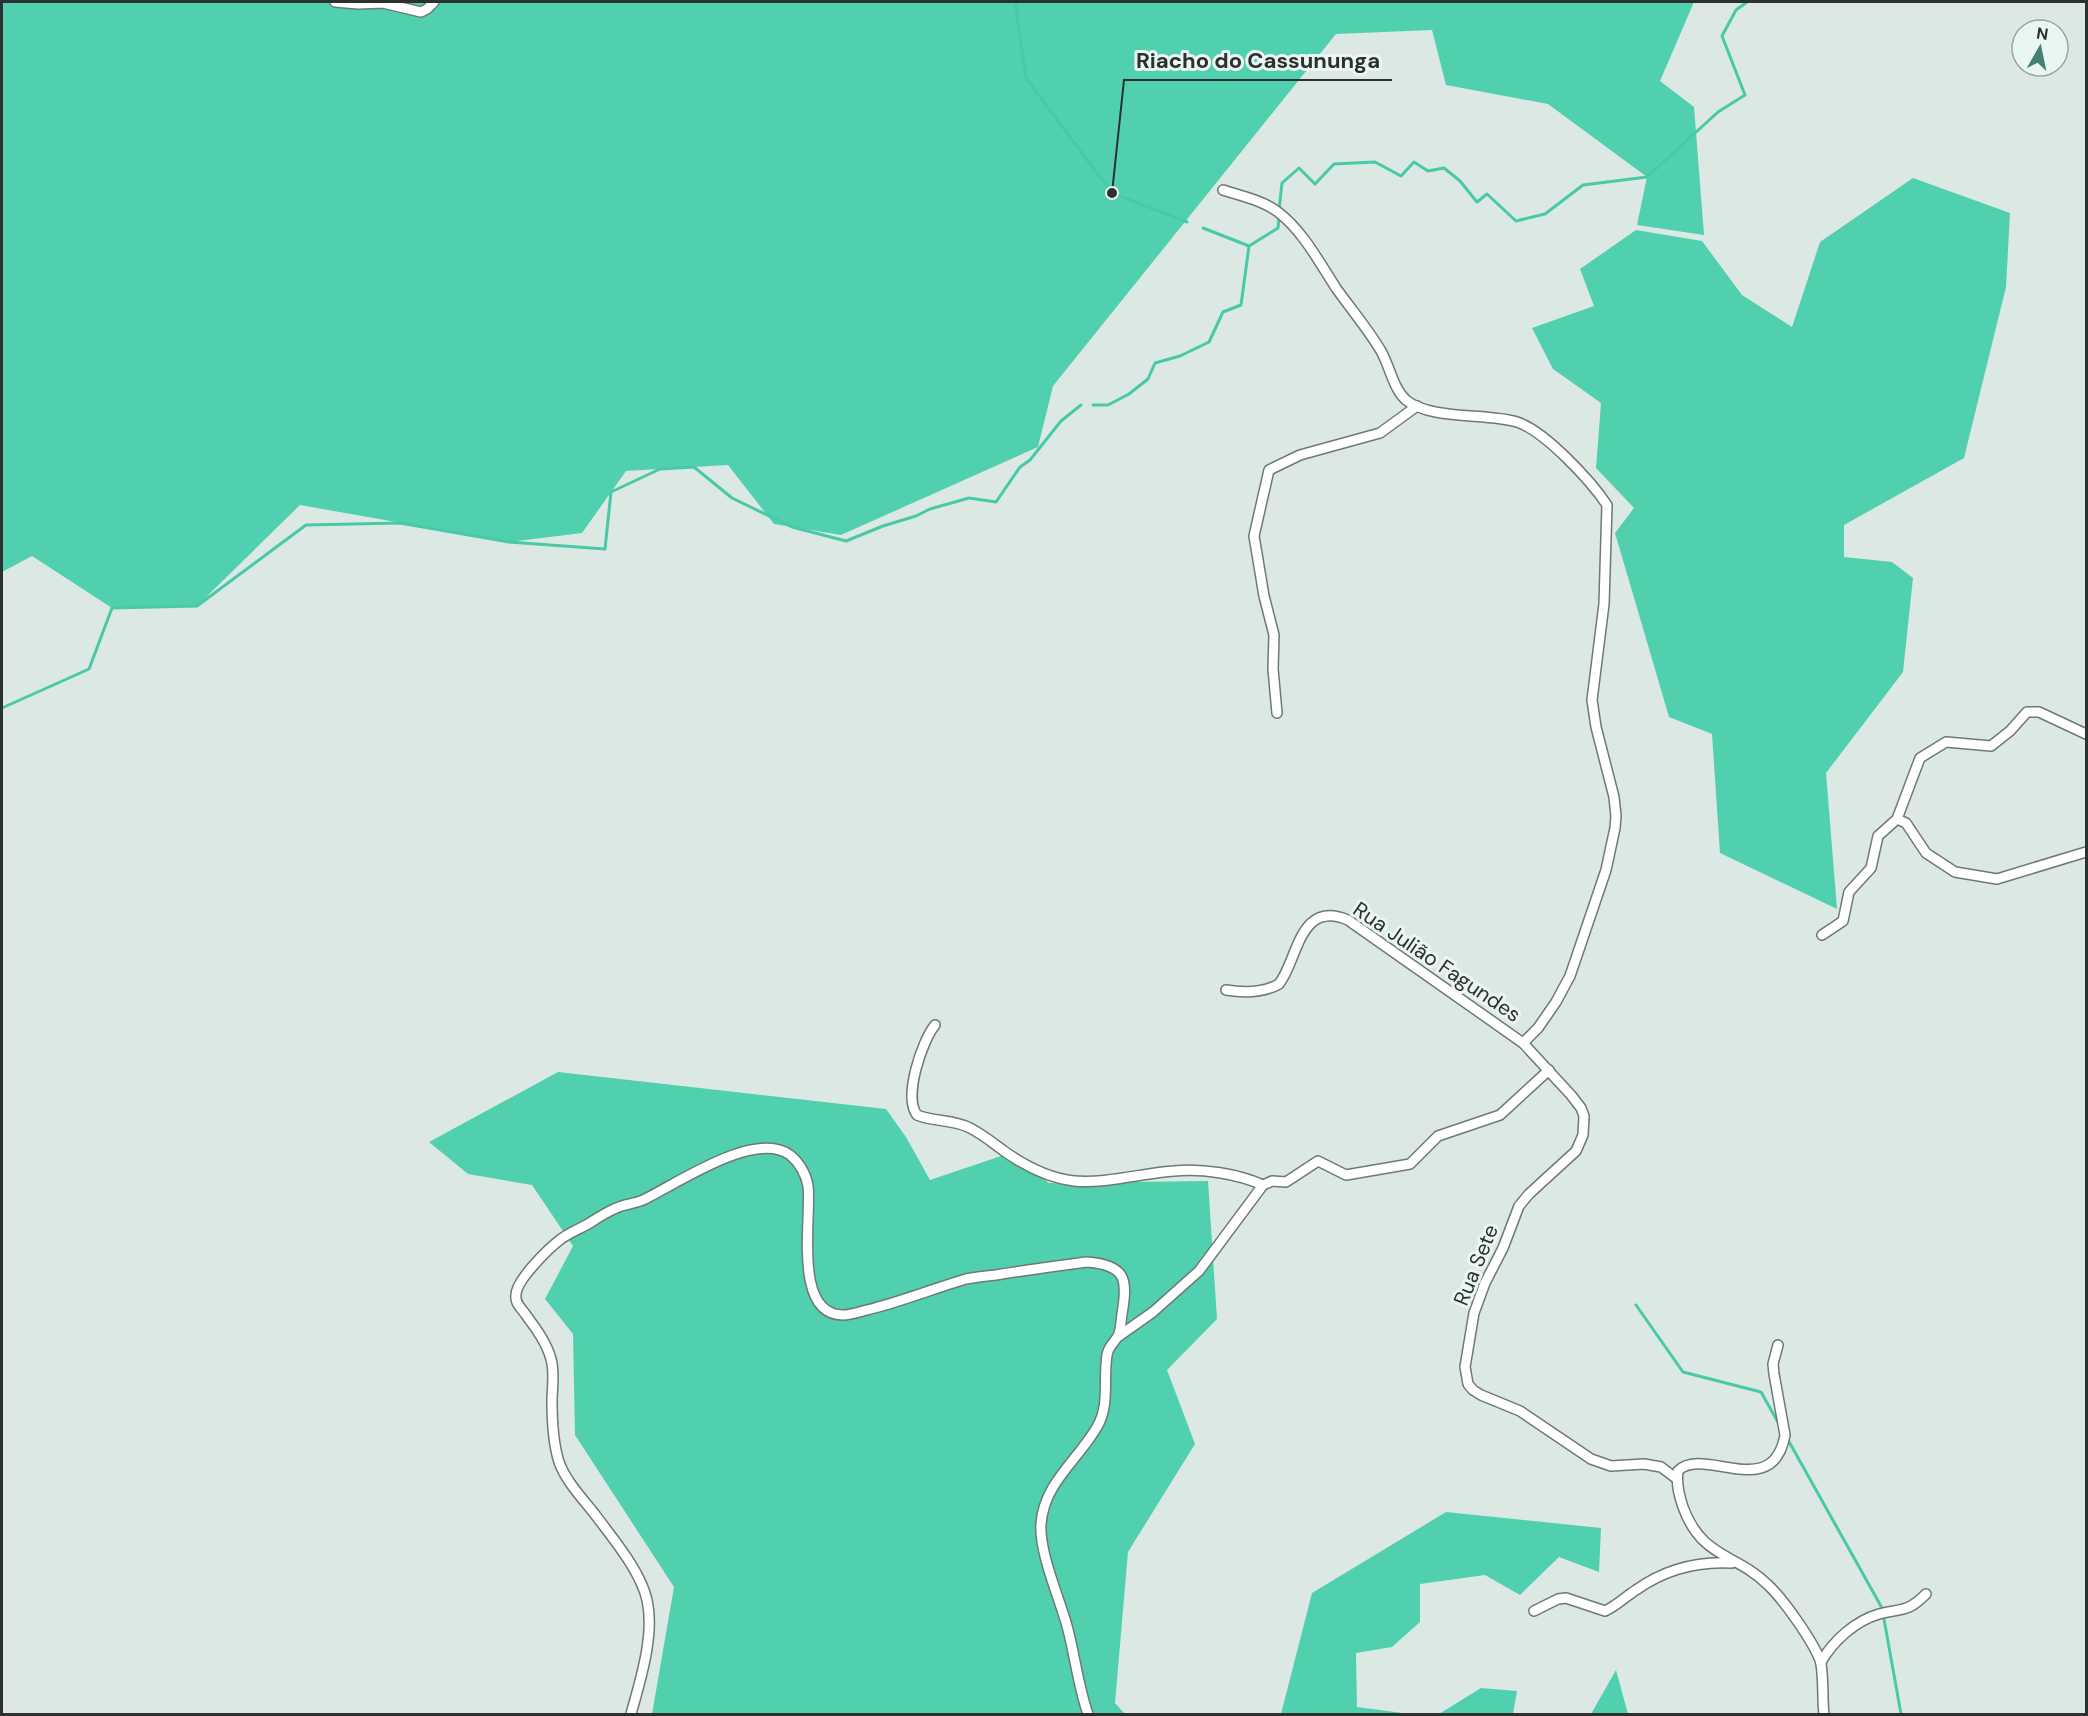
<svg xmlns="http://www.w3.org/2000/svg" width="2088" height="1716" viewBox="0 0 2088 1716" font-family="'DM Sans',sans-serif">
<rect width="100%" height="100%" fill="#dce8e4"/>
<g fill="#51d0b0">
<path d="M 2,2 L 1694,2 L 1660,81 L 1694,107 L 1704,235 L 1637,225 L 1647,177 L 1548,104 L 1446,85 L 1432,30 L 1336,34 L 1053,386 L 1038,447 L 841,535 L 774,524 L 728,465 L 626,471 L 582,533 L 509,542 L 300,505 L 197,606 L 112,608 L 32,556 L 2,572 Z"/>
<path d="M 1913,178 L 2010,213 L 2006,287 L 1964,458 L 1844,525 L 1844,557 L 1892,562 L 1913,578 L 1903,672 L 1826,773 L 1837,909 L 1720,853 L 1712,734 L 1669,717 L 1615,533 L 1634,508 L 1596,468 L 1601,403 L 1553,369 L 1532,328 L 1594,306 L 1580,269 L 1636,230 L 1702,241 L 1742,295 L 1792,327 L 1820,242 Z"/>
<path d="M 558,1072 L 886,1109 L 906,1137 L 930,1180 L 1007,1154 L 1049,1183 L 1208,1181 L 1217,1319 L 1167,1370 L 1195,1444 L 1128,1552 L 1115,1703 L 1125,1714 L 652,1714 L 674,1587 L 575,1435 L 573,1334 L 545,1299 L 573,1246 L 532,1185 L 468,1174 L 429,1142 Z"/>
<path d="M 1446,1512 L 1601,1528 L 1599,1572 L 1559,1557 L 1520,1595 L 1485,1575 L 1420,1584 L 1420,1622 L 1392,1647 L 1356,1653 L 1357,1707 L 1410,1714 L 1281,1714 L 1312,1593 Z"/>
<path d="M 1616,1670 L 1628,1714 L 1591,1714 Z"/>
<path d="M 1481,1688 L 1517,1691 L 1513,1714 L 1439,1714 Z"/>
</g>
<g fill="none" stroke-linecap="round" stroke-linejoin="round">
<g stroke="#48c9a8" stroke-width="3">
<path d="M 1015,2 L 1026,78 L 1112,193 L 1187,222"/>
<path d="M 1279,210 L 1282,183 L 1299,168 L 1315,184 L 1334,164 L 1375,162 L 1401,176 L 1414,162 L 1428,171 L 1444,168 L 1460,181 L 1477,202 L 1487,194 L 1516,221 L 1545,214 L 1583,185 L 1647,177 L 1718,112 L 1745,95 L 1722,36 L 1736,10 L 1747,2"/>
<path d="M 1203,228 L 1249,246"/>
<path d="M 1093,405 L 1108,405 L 1129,394 L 1148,379 L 1155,363 L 1180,356 L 1209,342 L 1223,312 L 1241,305 L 1249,246 L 1278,228 L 1279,216"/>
<path d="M 2,708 L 89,669 L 112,608 L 197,606 L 306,525 L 400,523 L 509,542 L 605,549 L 611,492 L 660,469 L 694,467 L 732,498 L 792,527 L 846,541 L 883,526 L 916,516 L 930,509 L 969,498 L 996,502 L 1020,467 L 1030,460 L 1061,421 L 1081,405"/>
<path d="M 1636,1305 L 1683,1372 L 1761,1392 L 1779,1424"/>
<path d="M 1787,1438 L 1882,1608 L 1901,1714"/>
</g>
<defs>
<g id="street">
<path d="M 335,2 L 358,4 L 383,3 L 421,12 L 427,9 L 434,2"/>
<path d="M 1223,190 C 1241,196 1262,200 1278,212 C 1303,231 1319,262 1336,288 C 1351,309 1368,329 1381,351 C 1390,367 1393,388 1406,400 C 1430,420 1487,413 1517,422 C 1545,431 1591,481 1607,505 L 1604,604 L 1592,700 L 1596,727 L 1614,797 L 1616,816 L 1615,828 L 1606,870 L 1570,976 L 1556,1002 L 1538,1028 L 1523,1043"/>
<path d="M 1277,713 L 1273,669 L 1274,635 L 1264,596 L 1254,536 L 1269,470 L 1300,455 L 1380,433 L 1417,406"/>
<path d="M 1897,819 L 1906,823 L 1926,853 L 1955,872 L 1997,879 L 2086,852"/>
<path d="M 1822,935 L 1843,921 L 1849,892 L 1871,868 L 1878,836 L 1897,819 L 1920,758 L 1946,742 L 1991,746 L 2010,731 L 2027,712 L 2039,712 L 2086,734"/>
<path d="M 1226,990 C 1244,993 1263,993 1279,984 C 1298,960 1299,899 1348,920 L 1523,1043 L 1571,1095 L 1581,1108 L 1584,1116 L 1583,1135 L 1576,1151 L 1529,1194 L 1519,1206 L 1503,1248 L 1485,1283 L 1474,1313 L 1465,1367 L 1468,1384 L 1473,1390 L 1481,1395 L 1520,1411 L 1591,1459 L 1611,1466 L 1644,1464 L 1661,1467 L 1677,1479"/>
<path d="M 935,1025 C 922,1041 903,1097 917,1115 C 934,1122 953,1119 970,1128 C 982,1134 993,1143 1004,1151 C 1025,1166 1048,1178 1074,1181 C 1104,1184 1144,1173 1174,1171 C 1202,1168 1238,1174 1263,1185"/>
<path d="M 1263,1185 L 1272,1181 L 1286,1182 L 1318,1161 L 1346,1175 L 1410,1164 L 1438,1136 L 1500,1115 L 1549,1070"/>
<path d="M 1119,1336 L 1153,1312 L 1199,1271 L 1263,1185"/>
<path d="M 1778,1345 L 1773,1364 L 1774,1374 L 1785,1435 C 1773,1503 1703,1445 1678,1471 C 1676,1484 1679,1495 1683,1507 C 1702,1559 1736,1553 1768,1585 C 1784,1600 1812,1640 1820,1660 C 1824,1672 1822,1700 1824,1714"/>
<path d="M 1534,1611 L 1558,1599 L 1566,1598 L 1605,1611 C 1616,1606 1625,1597 1636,1590 C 1664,1570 1697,1561 1732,1563"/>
<path d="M 1821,1662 C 1833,1641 1855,1621 1879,1614 C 1902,1608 1907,1613 1926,1594"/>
<path d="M 631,1714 C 640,1681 655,1635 647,1600 C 641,1572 614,1540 597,1517 C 584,1500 566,1482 559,1462 C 553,1443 552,1421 552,1401 C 552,1387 555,1373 551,1359 C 546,1341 534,1326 523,1311 C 519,1306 515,1302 516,1295 C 516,1280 549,1248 561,1239 C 569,1233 579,1229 588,1224 C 596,1219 605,1213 614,1209 C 623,1204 634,1204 643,1200 C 675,1185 755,1129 790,1155 C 799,1162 806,1174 808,1186 C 812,1216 792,1315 843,1315 C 850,1315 859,1312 867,1310 C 900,1302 932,1289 966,1279 C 976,1277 986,1276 996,1275 C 1026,1270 1057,1266 1087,1262 C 1126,1265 1128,1279 1122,1314 C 1121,1320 1121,1330 1118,1336 C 1114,1343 1108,1347 1107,1355 C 1103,1380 1110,1405 1097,1427 C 1078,1460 1044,1483 1041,1524 C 1039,1552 1059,1597 1067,1626 C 1075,1655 1078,1686 1088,1714"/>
</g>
</defs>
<use href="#street" stroke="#6e7975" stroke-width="12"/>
<use href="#street" stroke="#fff" stroke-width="9"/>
</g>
<g text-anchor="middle" stroke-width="6" stroke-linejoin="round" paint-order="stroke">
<g font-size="21" fill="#2c312f" stroke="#e9f6f1">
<text transform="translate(1437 962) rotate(34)" y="7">Rua Julião Fagundes</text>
<text transform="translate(1476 1265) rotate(-68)" y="7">Rua Sete</text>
</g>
</g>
<path fill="none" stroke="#2c312f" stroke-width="2" d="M1112 193L1124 80H1392"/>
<circle fill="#2c312f" stroke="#e9f6f1" stroke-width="2" cx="1112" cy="193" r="6"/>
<g font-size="22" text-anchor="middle" font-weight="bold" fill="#2c312f" stroke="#e9f6f1" stroke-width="6" stroke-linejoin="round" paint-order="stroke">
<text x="1258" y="68">Riacho do Cassununga</text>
</g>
<rect width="2088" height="1716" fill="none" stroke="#2c312f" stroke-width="6"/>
<g transform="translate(2040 48) rotate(9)"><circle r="28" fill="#e9f6f1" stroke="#9da7a3" stroke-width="1.5"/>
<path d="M0-4.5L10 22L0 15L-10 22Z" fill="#428270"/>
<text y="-9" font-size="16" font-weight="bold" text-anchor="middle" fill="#2c312f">N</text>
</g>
</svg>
